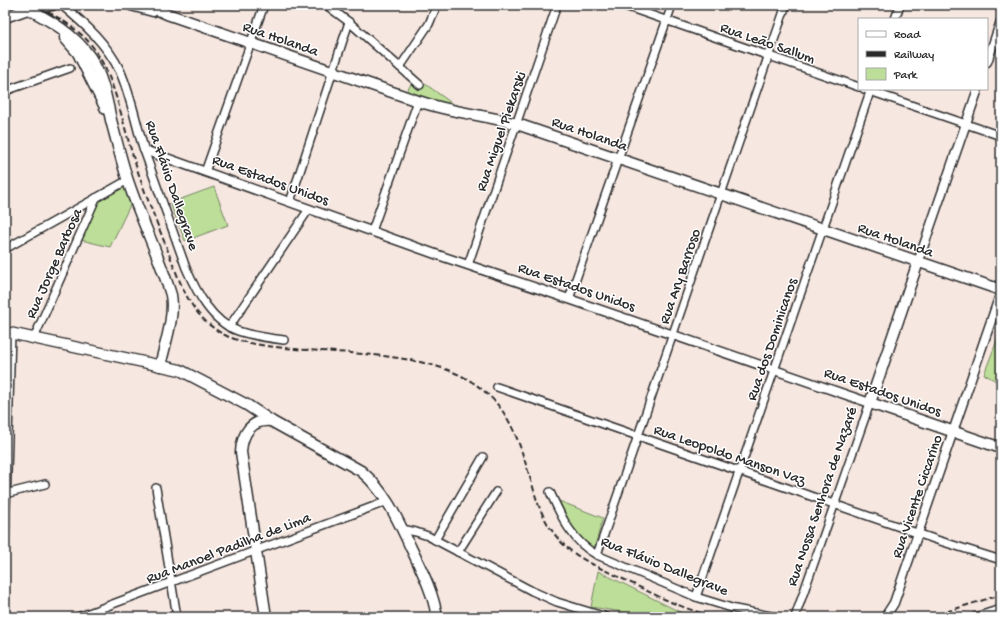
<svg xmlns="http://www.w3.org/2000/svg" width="1006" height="622" viewBox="0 0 1006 622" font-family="'Gochi Hand',sans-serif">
<rect width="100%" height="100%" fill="#f7e7e1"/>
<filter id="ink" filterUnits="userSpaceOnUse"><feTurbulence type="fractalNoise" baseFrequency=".025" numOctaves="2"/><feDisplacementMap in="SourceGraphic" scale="8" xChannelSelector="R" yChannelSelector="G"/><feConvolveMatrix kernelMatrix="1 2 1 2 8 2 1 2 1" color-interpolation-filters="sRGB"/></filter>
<g filter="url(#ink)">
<g fill="#bcde98" stroke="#748462">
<path d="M 424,83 L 457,107 L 435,102 L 407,91 L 411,84 L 419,90 Z"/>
<path d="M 123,185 L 131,203 L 110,247 L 81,240 L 100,198 Z"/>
<path d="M 214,187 L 228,225 L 185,241 L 170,203 Z"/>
<path d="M 1001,330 L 1001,384 L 984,374 Z"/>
<path d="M 559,501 L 603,518 L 594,549 C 577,537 568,520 559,501 Z"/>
<path d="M 598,571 L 690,617 L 653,617 L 591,607 Z"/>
</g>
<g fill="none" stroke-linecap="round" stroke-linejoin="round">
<defs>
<g id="minor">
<path d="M 326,5 L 349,22 L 420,85"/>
<path d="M 622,5 L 859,87"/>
<path d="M 895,19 L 900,5"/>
<path d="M 400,67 L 429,24 L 437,5"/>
<path d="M 864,89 L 1001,136"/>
<path d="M 5,91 L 70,68"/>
<path d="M 144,150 L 186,268 C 197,293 212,322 238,331 C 253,336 269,338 284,340"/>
<path d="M 205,172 L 264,5"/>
<path d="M 290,202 L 349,22"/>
<path d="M 372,231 L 418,101"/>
<path d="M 5,249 L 128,180"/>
<path d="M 468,265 L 557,5"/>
<path d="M 569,299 L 672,5"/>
<path d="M 229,327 L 309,209"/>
<path d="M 34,338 L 96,198"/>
<path d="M 497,387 L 937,540 L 1001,560"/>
<path d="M 156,488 L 177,617"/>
<path d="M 550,492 C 561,516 572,542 597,555 L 696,597 L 735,609 L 776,617"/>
<path d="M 5,494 L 45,484"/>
<path d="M 402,529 L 416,532 L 428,536 L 532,591 L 557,602 L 606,617"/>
<path d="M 435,540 L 483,457"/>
<path d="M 5,543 L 11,333"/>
<path d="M 458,552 L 496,492"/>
<path d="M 597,555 L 786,5"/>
<path d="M 696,597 L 871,89"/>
<path d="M 78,617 L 388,501"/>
<path d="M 795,617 L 870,403"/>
<path d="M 975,617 L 1001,609"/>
</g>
<g id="tertiary">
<path d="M 62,5 C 85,24 107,44 120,71 C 131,96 136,124 144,150 L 438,255 L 569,299 L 870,403"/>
<path d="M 987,62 L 1001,21"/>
<path d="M 918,262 L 978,89"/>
<path d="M 885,617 L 894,603 L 1001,292"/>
</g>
<g id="secondary">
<path d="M 21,5 C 47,19 73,32 90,57 C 103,77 106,97 111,120 C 116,139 121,159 127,178 C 140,218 159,255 171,295 C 175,316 165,344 160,366"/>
<path d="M 131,5 L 153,11"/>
<path d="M 147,5 L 167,14 L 418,101 C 450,112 484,115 517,124 L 1001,290"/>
<path d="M 34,7 L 52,5"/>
<path d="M 5,17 L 39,5"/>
<path d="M 65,38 L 78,53 L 106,109"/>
<path d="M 918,262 L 870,403 L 1001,448"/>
<path d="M 5,332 L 180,370 L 247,405 L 271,421 L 361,471 C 386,492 398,520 411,548 C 422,571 433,592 437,617"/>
<path d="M 266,617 L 241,452 C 242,434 251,419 271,421"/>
</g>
</defs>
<use href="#minor" stroke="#2b2b2b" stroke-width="10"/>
<use href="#tertiary" stroke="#2b2b2b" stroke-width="11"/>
<use href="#secondary" stroke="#2b2b2b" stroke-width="13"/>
<use href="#minor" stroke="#fff" stroke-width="7"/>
<use href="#tertiary" stroke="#fff" stroke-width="8"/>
<use href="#secondary" stroke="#fff" stroke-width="10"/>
<g stroke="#2b2b2b" stroke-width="2" stroke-dasharray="6 3" stroke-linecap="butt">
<path d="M 13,5 C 20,6 27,6 34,7 C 51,11 74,27 86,39 C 110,64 119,107 128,139 C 138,176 152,211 166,246 C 175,268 182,293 197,312 C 205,322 217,332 229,337 C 250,345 274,347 295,349 C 348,354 428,353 472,382 C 513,409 519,444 533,487 C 536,499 540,510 546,521 C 551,530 557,538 564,545 C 581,561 603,569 623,579 C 654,594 684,611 719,617"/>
<path d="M 929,617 L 990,598 L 1001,596"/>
</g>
</g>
</g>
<g text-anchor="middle" stroke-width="3" stroke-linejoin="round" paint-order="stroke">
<g font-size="15" fill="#2b2b2b" stroke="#fff">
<text transform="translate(281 38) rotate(19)" y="5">Rua Holanda</text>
<text transform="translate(768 42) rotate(19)" y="5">Rua Leão Sallum</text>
<text transform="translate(500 131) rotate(-71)" y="5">Rua Miguel Piekarski</text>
<text transform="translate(590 133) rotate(19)" y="5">Rua Holanda</text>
<text transform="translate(271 179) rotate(20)" y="5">Rua Estados Unidos</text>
<text transform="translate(173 185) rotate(71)" y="5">Rua Flávio Dallegrave</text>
<text transform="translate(896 239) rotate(19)" y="5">Rua Holanda</text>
<text transform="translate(53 263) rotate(-66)" y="5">Rua Jorge Barbosa</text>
<text transform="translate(679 276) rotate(-71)" y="5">Rua Ary Barroso</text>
<text transform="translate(577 286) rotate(19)" y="5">Rua Estados Unidos</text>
<text transform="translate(771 339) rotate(-71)" y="5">Rua dos Dominicanos</text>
<text transform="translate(883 391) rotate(19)" y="5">Rua Estados Unidos</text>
<text transform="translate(730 454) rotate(19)" y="5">Rua Leopoldo Manson Vaz</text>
<text transform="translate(821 496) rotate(-71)" y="5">Rua Nossa Senhora de Nazaré</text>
<text transform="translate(916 496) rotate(-71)" y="5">Rua Vicente Ciccarino</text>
<text transform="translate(228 547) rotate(-21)" y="5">Rua Manoel Padilha de Lima</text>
<text transform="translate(665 565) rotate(22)" y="5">Rua Flávio Dallegrave</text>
</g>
</g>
<rect width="1006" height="622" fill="none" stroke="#fff" stroke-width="20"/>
<rect x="10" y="10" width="986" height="602" fill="none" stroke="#2b2b2b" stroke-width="1.5" filter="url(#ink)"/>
<rect x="858" y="18" width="130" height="72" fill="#ffffff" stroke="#aaaaaa"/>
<rect x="866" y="31" width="20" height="6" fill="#ffffff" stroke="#aaaaaa"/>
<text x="894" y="38" font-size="12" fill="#2b2b2b">Road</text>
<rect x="866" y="51" width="20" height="6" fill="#2b2b2b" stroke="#aaaaaa"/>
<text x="894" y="58" font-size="12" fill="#2b2b2b">Railway</text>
<rect x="866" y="68" width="20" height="12" fill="#bcde98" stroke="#aaaaaa"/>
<text x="894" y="78" font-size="12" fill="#2b2b2b">Park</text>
</svg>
